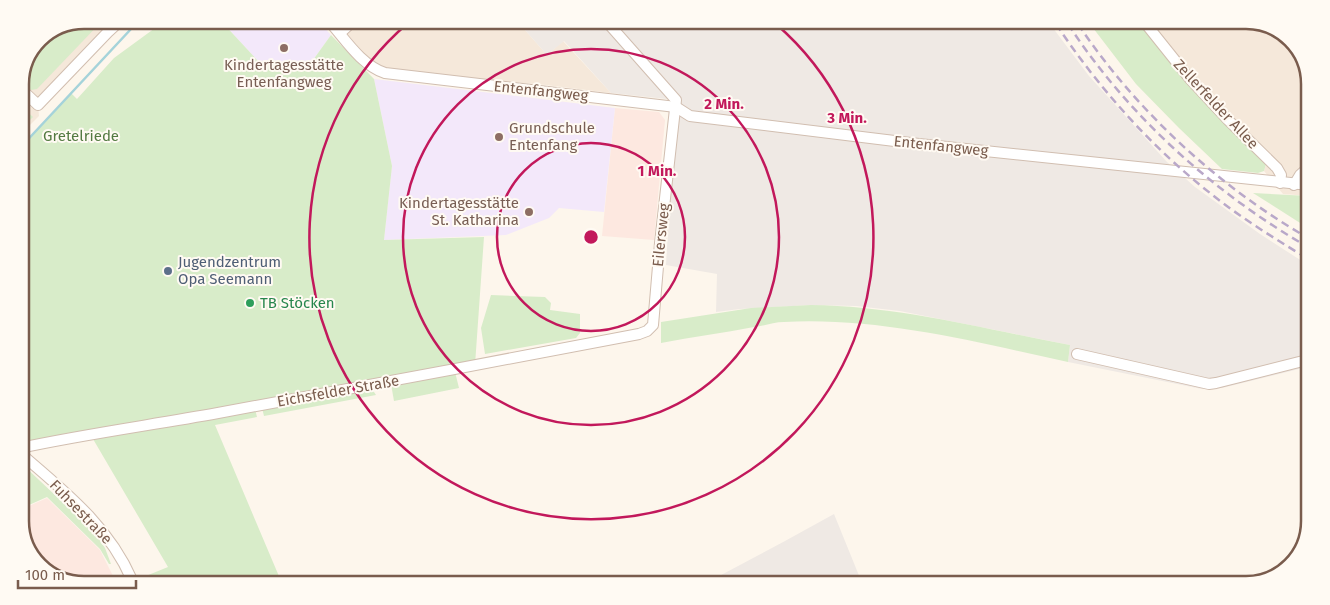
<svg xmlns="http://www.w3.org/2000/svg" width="1330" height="605" viewBox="0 0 1330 605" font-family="'Fira Sans',sans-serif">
<rect width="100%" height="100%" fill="#fdf6ec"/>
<g fill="#f5e8da">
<path d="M 84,20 L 121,20 L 38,105 L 39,116 L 20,135 L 20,80 L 39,38 Z"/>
<path d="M 335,21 L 518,22 L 547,55 L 563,41 L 611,93 L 546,85 L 387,71 L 370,61 Z"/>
<path d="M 1143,24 L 1271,25 L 1299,48 L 1310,80 L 1309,196 L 1283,194 L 1264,171 L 1266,164 Z"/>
</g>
<g fill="#fde8e0">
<path d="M 615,108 L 659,112 L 665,120 L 654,240 L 602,236 Z"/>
<path d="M 47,498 L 100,550 L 115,580 L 59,580 L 31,557 L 20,526 L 20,510 Z"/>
</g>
<g fill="#efe9e4">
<path d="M 518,22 L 1050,24 L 1089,76 L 1167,162 L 1195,187 L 1260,234 L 1308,265 L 1307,367 L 1222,388 L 1202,389 L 1068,362 L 1070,345 L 900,311 L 856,306 L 811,305 L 740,309 L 716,312 L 717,274 L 666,265 L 676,100 L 611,93 L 564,41 L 547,55 Z"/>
<path d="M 834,514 L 862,583 L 706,583 L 785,541 Z"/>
</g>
<g fill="#f3e8fa">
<path d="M 221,21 L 318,21 L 331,35 L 308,67 L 258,61 Z"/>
<path d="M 374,79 L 615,108 L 604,212 L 559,208 L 549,218 L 506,235 L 384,240 L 392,166 Z"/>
</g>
<g fill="#d8ecc9">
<path d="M 84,20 L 103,20 L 37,89 L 31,90 L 20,80 L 39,38 Z"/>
<path d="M 166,20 L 221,21 L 258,61 L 308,67 L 331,35 L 374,79 L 392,166 L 384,240 L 484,237 L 475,365 L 20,448 L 20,148 L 71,93 L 77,99 L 114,58 Z"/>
<path d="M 1090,24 L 1143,24 L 1254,150 L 1254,153 L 1266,164 L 1264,171 L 1258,173 L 1222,169 L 1179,128 L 1136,84 Z"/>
<path d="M 20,105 L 33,117 L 20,130 Z"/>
<path d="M 1253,193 L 1309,196 L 1308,228 Z"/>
<path d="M 491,295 L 545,297 L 551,303 L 550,310 L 580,314 L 580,333 L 576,338 L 485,354 L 481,328 Z"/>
<path d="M 811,305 C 899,306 984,329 1070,345 L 1068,362 C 975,342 880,317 784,322 C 774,322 764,326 754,327 C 723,333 692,337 661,343 L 661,322 L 751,308 Z"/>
<path d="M 455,372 L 459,388 L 394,401 L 391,384 Z"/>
<path d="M 372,389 L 376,395 L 264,416 L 262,408 Z"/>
<path d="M 255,409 L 257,417 L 215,425 L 281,581 L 136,580 L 168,567 L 93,439 Z"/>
<path d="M 20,462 L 94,532 L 105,548 L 111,564 L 109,564 L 100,549 L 47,497 L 20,509 Z"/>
</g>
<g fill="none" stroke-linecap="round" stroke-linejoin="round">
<path stroke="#a5d3da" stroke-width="2.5" d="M 20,148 L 131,29 L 144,20"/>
<defs>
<g id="minor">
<path d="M 329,21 C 345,39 361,65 385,73 L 676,107 L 690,116 L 919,144 L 1309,185"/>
<path d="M 1146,24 L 1190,79 L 1228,120 L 1277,168 L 1281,175 L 1280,183"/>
<path d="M 340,33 L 353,21"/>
<path d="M 20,88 L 38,105 L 108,32 L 121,20"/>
<path d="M 1294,185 L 1300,175 L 1309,167"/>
<path d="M 1077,354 L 1209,384 L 1216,383 L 1307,360"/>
<path d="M 20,448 C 85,434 152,425 218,413 C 358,387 499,361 639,334 L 647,331 L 653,325 L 660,243 L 676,100 L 607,22"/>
<path d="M 20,453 C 64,491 108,525 132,580"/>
</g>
</defs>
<use href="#minor" stroke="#d1beb0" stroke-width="12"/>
<use href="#minor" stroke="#fff" stroke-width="10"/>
<g stroke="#b9a8c9" stroke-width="2.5" stroke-dasharray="8 5" stroke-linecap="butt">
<path d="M 1056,24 C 1098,87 1150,146 1210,193 C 1241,218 1274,238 1308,259"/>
<path d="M 1068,24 C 1128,116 1214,193 1308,247"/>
<path d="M 1078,24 C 1136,111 1218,186 1308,238"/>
</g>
</g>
<g fill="none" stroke="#c2185b" stroke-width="2.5">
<circle cx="591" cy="237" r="94"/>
<circle cx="591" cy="237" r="188"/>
<path d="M776 24A282 282 0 1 1 408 23"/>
</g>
<g fill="#8d6e63" stroke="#fffaf3" stroke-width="2">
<circle cx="284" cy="48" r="5"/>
<circle cx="499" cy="137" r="5"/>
<circle cx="529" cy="212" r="5"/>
</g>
<circle fill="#5c6f8a" stroke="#fffaf3" stroke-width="2" cx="168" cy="271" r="5"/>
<circle fill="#2e9e5b" stroke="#fffaf3" stroke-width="2" cx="250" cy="303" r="5"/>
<g text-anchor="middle" stroke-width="4" stroke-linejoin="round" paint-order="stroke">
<g font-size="15" fill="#785e54" stroke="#fffaf3">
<text x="284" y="70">Kindertagesstätte<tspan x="284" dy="17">Entenfangweg</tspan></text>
<text x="509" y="133" text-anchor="start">Grundschule<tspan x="509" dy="17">Entenfang</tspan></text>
<text x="519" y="208" text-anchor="end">Kindertagesstätte<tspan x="519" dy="17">St. Katharina</tspan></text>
</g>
<g font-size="15" fill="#7a5c4d" stroke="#fffaf3">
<text transform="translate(541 91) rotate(6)" y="5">Entenfangweg</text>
<text transform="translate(1216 104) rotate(47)" y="5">Zellerfelder Allee</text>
<text transform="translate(941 146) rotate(6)" y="5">Entenfangweg</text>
<text transform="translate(661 235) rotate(-84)" y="5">Eilersweg</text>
<text transform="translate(338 391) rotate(-10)" y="5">Eichsfelder Straße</text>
<text transform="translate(81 512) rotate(46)" y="5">Fuhsestraße</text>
</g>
<g font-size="15" fill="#537a41" stroke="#fffaf3">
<text x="81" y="141">Gretelriede</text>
</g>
<g font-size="15" fill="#4e5e75" stroke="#fffaf3" text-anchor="start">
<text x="178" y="267">Jugendzentrum<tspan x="178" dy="17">Opa Seemann</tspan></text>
</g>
<g font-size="15" fill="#27864d" stroke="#fffaf3" text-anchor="start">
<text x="260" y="308">TB Stöcken</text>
</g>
</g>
<path d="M0 0H1330V605H0ZM84 29H1246A55 55 0 0 1 1301 84V521A55 55 0 0 1 1246 576H84A55 55 0 0 1 29 521V84A55 55 0 0 1 84 29Z" fill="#fffaf3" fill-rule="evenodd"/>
<path fill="none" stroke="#7a5c4d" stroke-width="2.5" d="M84 29H1246A55 55 0 0 1 1301 84V521A55 55 0 0 1 1246 576H84A55 55 0 0 1 29 521V84A55 55 0 0 1 84 29Z"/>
<circle cx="591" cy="237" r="8" fill="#c2185b" stroke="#fffaf3" stroke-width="2.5"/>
<g font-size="15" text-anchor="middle" font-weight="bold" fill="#c2185b" stroke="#fffaf3" stroke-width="4" stroke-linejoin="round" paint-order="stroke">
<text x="724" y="109">2 Min.</text>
<text x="847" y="123">3 Min.</text>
<text x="657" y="176">1 Min.</text>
</g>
<path d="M18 580v8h118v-8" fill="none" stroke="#7a5c4d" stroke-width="2.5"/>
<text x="25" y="580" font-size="15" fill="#7a5c4d" stroke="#fffaf3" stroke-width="4" paint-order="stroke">100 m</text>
</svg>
